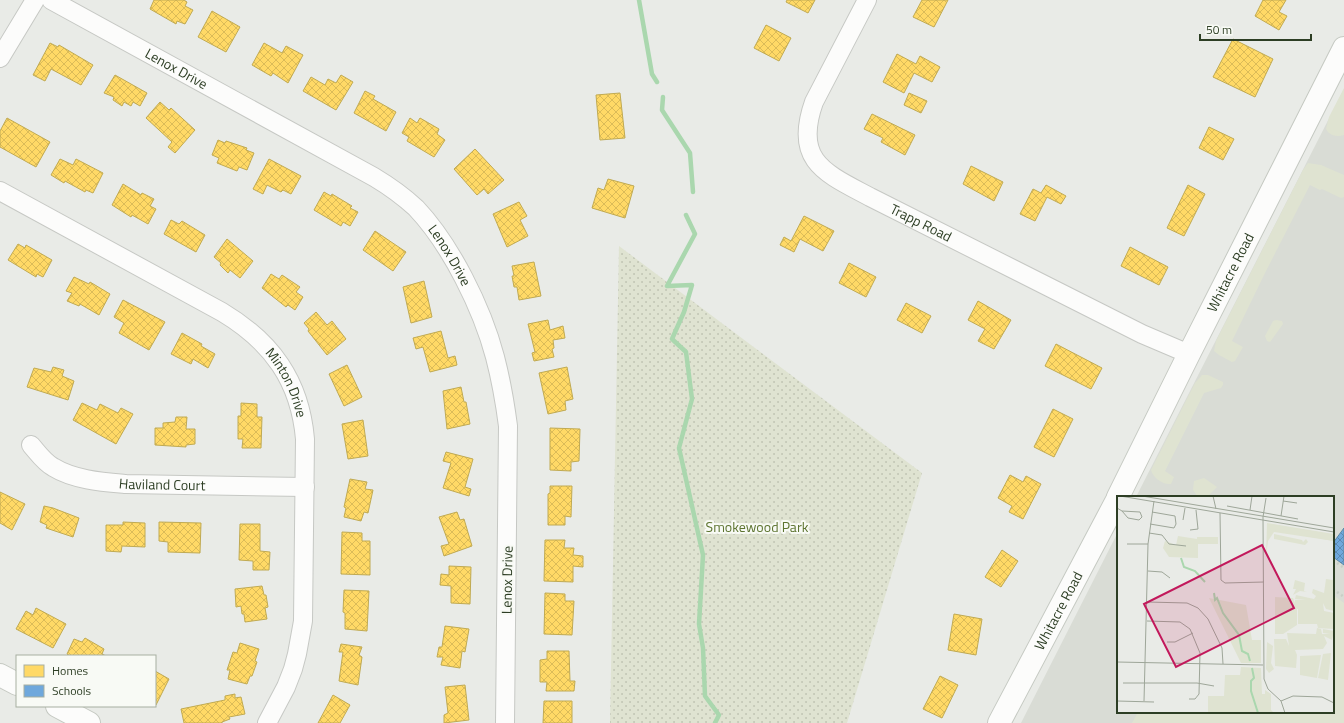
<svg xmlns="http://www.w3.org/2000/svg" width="1344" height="723" viewBox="0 0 1344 723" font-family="'Titillium Web',sans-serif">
<defs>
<pattern id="park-dots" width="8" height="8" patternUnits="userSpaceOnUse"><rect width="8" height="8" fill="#dfe3d1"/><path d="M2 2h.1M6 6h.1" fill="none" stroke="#c0c4b3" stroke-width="1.8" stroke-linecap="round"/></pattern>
<pattern id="homes-cross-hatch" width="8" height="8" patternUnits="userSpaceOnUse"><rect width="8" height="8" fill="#ffd966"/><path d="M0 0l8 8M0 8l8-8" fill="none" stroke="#dbbb58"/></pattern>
<pattern id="schools-cross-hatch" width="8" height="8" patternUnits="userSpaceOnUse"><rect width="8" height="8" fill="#6fa8dc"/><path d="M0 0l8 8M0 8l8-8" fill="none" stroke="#5c8ab2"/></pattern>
</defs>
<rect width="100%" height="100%" fill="#e9ebe7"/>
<path fill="#d9dcd5" d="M 1344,89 L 1344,723 L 1021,723 L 1118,532 L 1118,712 L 1333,712 L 1333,497 L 1136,497 Z"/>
<g fill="#dfe3d1">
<path d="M 1344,88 L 1344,135 C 1336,137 1330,136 1326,129 L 1329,117 Z"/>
<path d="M 1308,163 L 1321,165 L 1344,175 L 1344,197 L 1341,198 L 1322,189 L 1320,190 L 1310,185 L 1266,271 L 1232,341 L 1243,347 L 1235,361 L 1232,362 L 1219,355 L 1214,351 L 1216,341 L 1303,170 Z"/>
<path d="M 1276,320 L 1282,321 L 1283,324 L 1270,342 L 1267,341 L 1265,336 L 1273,321 Z"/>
<path d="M 1202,375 L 1208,375 L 1223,382 L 1223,385 L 1221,388 L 1204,393 L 1165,471 L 1174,477 L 1171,484 C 1163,485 1153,478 1151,470 L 1195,383 Z"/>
<path d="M 1204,478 L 1217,487 L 1207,497 L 1198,497 L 1193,490 L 1194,481 Z"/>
<path d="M 1333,595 L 1344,603 L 1344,723 L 1132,723 L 1138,712 L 1333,712 Z"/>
</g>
<path fill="url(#park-dots)" d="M 619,246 L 922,473 L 847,723 L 610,723 Z"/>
<g fill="url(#homes-cross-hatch)" stroke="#c0aa52">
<path d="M 154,0 L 184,0 L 187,2 L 185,6 L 193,10 L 185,24 L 177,21 L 176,24 L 150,9 Z"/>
<path d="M 787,0 L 815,0 L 808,13 L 786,2 Z"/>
<path d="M 922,0 L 948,0 L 934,27 L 913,17 Z"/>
<path d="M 1263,0 L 1286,0 L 1279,12 L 1287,16 L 1279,30 L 1255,16 Z"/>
<path d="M 212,11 L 240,27 L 226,52 L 198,37 Z"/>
<path d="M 766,25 L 791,38 L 779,61 L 754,48 Z"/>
<path d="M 1233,39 L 1273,59 L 1255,97 L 1213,77 Z"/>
<path d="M 50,43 L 58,47 L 59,45 L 93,65 L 81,85 L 51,69 L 45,81 L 33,75 Z"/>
<path d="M 264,43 L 282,53 L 286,46 L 303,55 L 288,83 L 273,73 L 271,76 L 252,65 Z"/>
<path d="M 897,54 L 916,64 L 920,56 L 940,67 L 932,82 L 914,73 L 904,93 L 883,82 Z"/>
<path d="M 115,75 L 147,93 L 140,106 L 133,102 L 131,106 L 124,102 L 122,106 L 113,100 L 114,97 L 104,93 Z"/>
<path d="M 341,75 L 353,82 L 336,110 L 303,91 L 311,77 L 325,85 L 328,79 L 336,83 Z"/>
<path d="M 365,91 L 375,96 L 373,99 L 396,112 L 386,131 L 354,113 Z"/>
<path d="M 620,93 L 625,138 L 600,140 L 596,95 Z"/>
<path d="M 909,93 L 927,101 L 921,113 L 904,105 Z"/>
<path d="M 160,102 L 169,110 L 171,108 L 195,130 L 175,153 L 168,147 L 172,142 L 146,118 Z"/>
<path d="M 872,114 L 915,135 L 905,155 L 881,142 L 883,138 L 864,129 Z"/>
<path d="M 7,118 L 50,142 L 36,167 L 0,147 L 0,131 Z"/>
<path d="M 410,118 L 417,123 L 420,118 L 439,129 L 437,134 L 445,140 L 434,157 L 407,141 L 409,137 L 402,133 Z"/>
<path d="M 1209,127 L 1234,139 L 1223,160 L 1199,148 Z"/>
<path d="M 218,140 L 225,143 L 226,141 L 247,148 L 246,150 L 254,153 L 247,170 L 239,167 L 237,171 L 217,163 L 219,158 L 212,155 Z"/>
<path d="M 475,149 L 504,180 L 488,194 L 484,189 L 477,195 L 454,169 Z"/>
<path d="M 60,159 L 73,165 L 76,159 L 103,173 L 93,193 L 86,190 L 85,192 L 65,181 L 64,183 L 51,175 Z"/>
<path d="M 269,159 L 301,176 L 291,194 L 283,190 L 281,192 L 267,185 L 263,194 L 253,189 Z"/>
<path d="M 971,166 L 1003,182 L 994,201 L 963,184 Z"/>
<path d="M 608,179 L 634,186 L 625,218 L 592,208 L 598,188 L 604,190 Z"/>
<path d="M 123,184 L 141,195 L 142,193 L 154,199 L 150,206 L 156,209 L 148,224 L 132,215 L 131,217 L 112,205 Z"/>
<path d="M 1046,185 L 1066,196 L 1061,204 L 1047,197 L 1035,221 L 1020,214 L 1033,189 L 1041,193 Z"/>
<path d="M 1188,185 L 1205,194 L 1184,236 L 1167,228 Z"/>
<path d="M 324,192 L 331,196 L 332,194 L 352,206 L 350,208 L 358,212 L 350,226 L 343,222 L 341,226 L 314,210 Z"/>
<path d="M 519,202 L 527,216 L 520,220 L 528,236 L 507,247 L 493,214 Z"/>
<path d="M 804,216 L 834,231 L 823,251 L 800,239 L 794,252 L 780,245 L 784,237 L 791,241 Z"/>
<path d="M 171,220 L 179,224 L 182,221 L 205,235 L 196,252 L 164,234 Z"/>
<path d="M 375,231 L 406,252 L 393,271 L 363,250 Z"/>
<path d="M 227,239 L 253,261 L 240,278 L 230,270 L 228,273 L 220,265 L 221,263 L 214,257 Z"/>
<path d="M 18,244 L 25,248 L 26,245 L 52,260 L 43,277 L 37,274 L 36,277 L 8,260 Z"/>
<path d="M 1130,247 L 1168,267 L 1159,285 L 1121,266 Z"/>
<path d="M 534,262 L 541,296 L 519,300 L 517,287 L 514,287 L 512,276 L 514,276 L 512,266 Z"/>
<path d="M 849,263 L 876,277 L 866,297 L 839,283 Z"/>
<path d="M 271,274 L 279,279 L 282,275 L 300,287 L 296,292 L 303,297 L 295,310 L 288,305 L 286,307 L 262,288 Z"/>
<path d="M 74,277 L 89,284 L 90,282 L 110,294 L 99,315 L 80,304 L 79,306 L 67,301 L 72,293 L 66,291 Z"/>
<path d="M 424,281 L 432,317 L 411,323 L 403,287 Z"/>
<path d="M 123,300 L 165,322 L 149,350 L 119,333 L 124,323 L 114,317 Z"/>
<path d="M 978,301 L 1011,320 L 994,349 L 978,341 L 985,329 L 968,320 Z"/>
<path d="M 906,303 L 931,316 L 922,333 L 897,320 Z"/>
<path d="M 316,312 L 327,325 L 332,321 L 346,339 L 327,355 L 308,331 L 309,329 L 304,323 Z"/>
<path d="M 548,320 L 550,330 L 563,326 L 565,338 L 553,340 L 554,348 L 552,349 L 554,357 L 534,361 L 532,353 L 535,352 L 528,324 Z"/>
<path d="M 441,331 L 448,358 L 455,356 L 457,365 L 430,372 L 423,347 L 416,349 L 413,338 Z"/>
<path d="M 182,333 L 202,344 L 201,346 L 215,354 L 208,368 L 193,359 L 191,364 L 171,354 Z"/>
<path d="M 1056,344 L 1102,368 L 1091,389 L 1045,366 Z"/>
<path d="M 347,365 L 362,397 L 344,406 L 329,374 Z"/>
<path d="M 53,367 L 64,370 L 62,376 L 74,381 L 68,400 L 27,387 L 34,368 L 51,372 Z"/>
<path d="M 567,367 L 573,399 L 565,401 L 566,410 L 548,414 L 539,373 Z"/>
<path d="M 461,387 L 464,402 L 466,402 L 470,424 L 447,429 L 443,391 Z"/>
<path d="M 82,403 L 97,410 L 100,404 L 118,413 L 121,408 L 133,414 L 116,444 L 73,420 Z"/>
<path d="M 241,403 L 257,404 L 257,417 L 262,417 L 261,448 L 242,448 L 243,439 L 238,439 L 238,416 L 241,416 Z"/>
<path d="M 1053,409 L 1073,419 L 1054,457 L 1034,447 Z"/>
<path d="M 176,417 L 187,417 L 186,429 L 195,429 L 195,444 L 186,445 L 186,447 L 155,445 L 155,428 L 163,428 L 163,423 L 175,422 Z"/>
<path d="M 363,420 L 368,456 L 348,459 L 342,424 Z"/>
<path d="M 550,428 L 580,429 L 579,461 L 571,462 L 571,471 L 550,470 Z"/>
<path d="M 446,452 L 473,459 L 465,487 L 471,489 L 469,496 L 443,488 L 451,463 L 443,461 Z"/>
<path d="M 1010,475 L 1023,482 L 1026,476 L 1041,484 L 1023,519 L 1009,512 L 1012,506 L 998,498 Z"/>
<path d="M 350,479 L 367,482 L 365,489 L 373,490 L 368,513 L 364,512 L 361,521 L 344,517 L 346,508 L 344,507 Z"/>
<path d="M 550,486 L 572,486 L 571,517 L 565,516 L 565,525 L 548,525 L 548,494 L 550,493 Z"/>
<path d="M 0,492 L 25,504 L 12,530 L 0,523 Z"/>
<path d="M 44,506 L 53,508 L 79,518 L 73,537 L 46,528 L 47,525 L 40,522 Z"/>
<path d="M 457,512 L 460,520 L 464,519 L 472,546 L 444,556 L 441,546 L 449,544 L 439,517 Z"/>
<path d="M 123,522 L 145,523 L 145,547 L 122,546 L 121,552 L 106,551 L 106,525 L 123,525 Z"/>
<path d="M 159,522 L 201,523 L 200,553 L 168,552 L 168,542 L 159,541 Z"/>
<path d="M 240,524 L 260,524 L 260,551 L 270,552 L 269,570 L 253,570 L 253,561 L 239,560 Z"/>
<path d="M 342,532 L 362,533 L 362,541 L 370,541 L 370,575 L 341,574 Z"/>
<path d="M 545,540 L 565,540 L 564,548 L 574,548 L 573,555 L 583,556 L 583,567 L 573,566 L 573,582 L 544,581 Z"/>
<path d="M 1002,550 L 1018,561 L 1001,587 L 985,577 Z"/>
<path d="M 449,566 L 471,567 L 470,604 L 451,603 L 451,586 L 440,585 L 441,574 L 449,575 Z"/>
<path d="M 262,586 L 264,595 L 266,595 L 268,607 L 265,608 L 267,619 L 245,622 L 244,614 L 242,614 L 241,606 L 236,607 L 235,589 Z"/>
<path d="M 344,590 L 369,591 L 367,631 L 345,629 L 345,613 L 343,612 Z"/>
<path d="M 545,593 L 565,594 L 565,601 L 574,601 L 572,635 L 544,634 Z"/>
<path d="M 36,608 L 66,624 L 53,648 L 16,629 L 26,611 L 33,615 Z"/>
<path d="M 954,614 L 982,619 L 976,655 L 948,650 Z"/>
<path d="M 445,626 L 469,629 L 465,652 L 462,651 L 460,668 L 441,665 L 443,657 L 437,657 L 439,647 L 442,647 Z"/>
<path d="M 85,638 L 104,649 L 102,654 L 106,656 L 70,656 L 67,654 L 74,639 L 82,642 Z"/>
<path d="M 240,643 L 259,649 L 255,661 L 257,662 L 252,676 L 250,676 L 247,684 L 228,679 L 230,670 L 227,670 L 233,652 L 237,653 Z"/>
<path d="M 341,644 L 362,647 L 359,655 L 362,657 L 358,685 L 339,681 L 343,652 L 339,652 Z"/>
<path d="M 547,651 L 569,651 L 570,681 L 575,681 L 574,691 L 546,691 L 547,682 L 540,682 L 540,660 L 547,659 Z"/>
<path d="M 155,671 L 169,679 L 156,705 L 155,704 Z"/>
<path d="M 940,676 L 958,685 L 942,718 L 923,709 Z"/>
<path d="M 465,685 L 469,720 L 444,723 L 444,715 L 448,713 L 445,687 Z"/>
<path d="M 235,694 L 235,698 L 241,697 L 245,714 L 229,717 L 230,719 L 222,722 L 222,723 L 184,723 L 181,709 L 225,700 L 225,696 Z"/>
<path d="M 333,695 L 350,705 L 340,723 L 318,723 Z"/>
<path d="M 544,701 L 572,701 L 572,723 L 543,723 Z"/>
</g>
<path fill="url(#schools-cross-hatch)" stroke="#5b88a5" d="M 1344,528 L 1344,565 L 1333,557 L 1333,543 Z"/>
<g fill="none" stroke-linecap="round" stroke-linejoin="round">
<g stroke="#aad7ae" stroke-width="4.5">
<path d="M 639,0 L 652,74 L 657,82"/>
<path d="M 663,97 L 662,110 L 690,153 L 693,192"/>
<path d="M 686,215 L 695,234 L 667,286 L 692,285 L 684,312 L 672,339 L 686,352 L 692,399 L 679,448 L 703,555 L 699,624 L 703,648 L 705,696 L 719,715 L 715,723"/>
</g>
<defs>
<g id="street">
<path id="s1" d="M 51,0 L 374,177 C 389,186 403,196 416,208 C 451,245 482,308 495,357 C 501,380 505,403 508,426 L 505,723"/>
<path id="s2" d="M 867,0 L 814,102 C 793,161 825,173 870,197 L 1142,334 L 1189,354"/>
<path d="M 0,58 L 35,0"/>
<path id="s3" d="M 0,191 L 222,312 C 272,342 300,381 305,439 L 303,621 L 297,654 L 293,669 L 286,687 L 267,723"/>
<path id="s4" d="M 31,445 C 38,453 44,462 53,467 C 74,480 103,482 126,484 L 305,487"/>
</g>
<g id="secondary">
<path id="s5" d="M 1118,497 L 1189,354 L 1344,48"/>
<path d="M 0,675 L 17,684"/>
<path d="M 57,706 L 89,723"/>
<path id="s6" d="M 999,723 L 1118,498"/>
</g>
</defs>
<use href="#street" stroke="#c6c8c4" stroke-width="20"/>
<use href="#secondary" stroke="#c5c9c2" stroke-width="24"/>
<g stroke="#c8cec6" stroke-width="2.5" stroke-dasharray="2 3" stroke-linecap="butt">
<path d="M 1333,560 L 1344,568"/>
<path d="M 1333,589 L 1344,597"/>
</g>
<use href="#street" stroke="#fcfcfb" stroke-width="18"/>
<use href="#secondary" stroke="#fcfcfb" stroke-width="22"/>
</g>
<g text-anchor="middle" stroke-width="4" stroke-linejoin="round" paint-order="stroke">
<g font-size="14" fill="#2d3e24" stroke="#f8faf5">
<text dy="5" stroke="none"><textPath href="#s1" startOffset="143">Lenox Drive</textPath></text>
<text dy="5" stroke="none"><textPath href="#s2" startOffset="299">Trapp Road</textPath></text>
<text dy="5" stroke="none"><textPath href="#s1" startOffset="479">Lenox Drive</textPath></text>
<text dy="5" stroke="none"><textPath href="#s5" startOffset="251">Whitacre Road</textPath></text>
<text dy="5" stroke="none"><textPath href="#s3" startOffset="351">Minton Drive</textPath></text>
<text dy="5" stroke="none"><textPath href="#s4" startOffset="143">Haviland Court</textPath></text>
<text transform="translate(507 580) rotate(-89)" y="5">Lenox Drive</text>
<text dy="5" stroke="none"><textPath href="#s6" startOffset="127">Whitacre Road</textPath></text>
</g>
<g font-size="14" fill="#5d7430" stroke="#f8faf5">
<text x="757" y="532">Smokewood Park</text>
</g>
</g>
<g transform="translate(1117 496)">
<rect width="217" height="217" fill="#e9ebe7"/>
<path d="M 150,27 L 217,38 L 217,45 L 157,36 L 151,45 L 149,61 ZM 157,38 L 185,44 L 186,46 L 189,43 L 191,46 L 188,49 L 157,43 ZM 209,83 L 216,84 L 217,115 L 209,113 L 206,107 L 207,115 L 217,117 L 217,133 L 201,132 L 200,128 L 181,128 L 181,113 L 177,112 L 180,113 L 180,129 L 166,138 L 158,138 L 158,101 L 176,102 L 178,107 L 178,104 L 189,104 L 178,103 L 179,99 L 197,103 L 199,100 L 195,97 L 196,93 L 207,97 ZM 178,84 L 188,87 L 187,95 L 190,96 L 183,95 L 176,99 L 179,93 L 176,93 ZM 200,132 L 204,133 L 205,138 L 213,138 L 206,137 L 206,133 L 217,135 L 215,144 L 207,140 L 210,147 L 206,153 L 178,154 L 180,159 L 179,172 L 158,170 L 157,143 L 169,143 L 172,150 L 170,137 L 199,138 ZM 214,157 L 211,184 L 201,182 L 206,158 ZM 204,159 L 200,182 L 183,179 L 183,160 Z" fill="#dfe3d1"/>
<path d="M 153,28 L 217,39 L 217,45 L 154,34 ZM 61,40 L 80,43 L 80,41 L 101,41 L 101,48 L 81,48 L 81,62 L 52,61 L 46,52 L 48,45 L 59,49 ZM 150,146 L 156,150 L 154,167 L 157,173 L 152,177 L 149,173 Z" fill="#dfe3d1"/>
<path d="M 92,102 L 129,109 L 135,144 L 144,144 L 144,167 L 124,167 ZM 124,171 L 144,172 L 145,198 L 148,198 L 148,194 L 154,198 L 154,214 L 157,217 L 91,216 L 91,200 L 107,200 L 108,179 L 123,179 Z" fill="#dfe3d1"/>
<path fill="none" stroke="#aad7ae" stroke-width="2" d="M 64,62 L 67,71 L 78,75 L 88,86M 97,97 L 98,104 L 100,102 L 106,117 L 122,139 L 125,155 L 131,158 L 133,165M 135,172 L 137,182 L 134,185 L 134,195 L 141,217"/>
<path fill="none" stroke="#9ea699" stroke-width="1" d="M 3,0 L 217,36M 25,0 L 217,32M 96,0 L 99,13M 149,2 L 146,21 L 147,183 L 151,193 L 164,205 L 168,217M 166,5 L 180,7M 110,10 L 181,23M 0,12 L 5,15 L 23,16 L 25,21 L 22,24 L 11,22 L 5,15M 133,14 L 135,0M 103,17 L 104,84 L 108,87 L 147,86M 164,20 L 167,0M 66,24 L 68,12M 33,28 L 57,32 L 59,28 L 58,20 L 35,16M 73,34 L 81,33 L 79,14M 32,37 L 45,39 L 52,48 L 69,50M 10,48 L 31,48M 31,75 L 45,76 L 53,82M 30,106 L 70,107 L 81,112 L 91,123 L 105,152 L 106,168M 30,125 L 63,126 L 73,133 L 83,157 L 82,198 L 78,203 L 72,203M 50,146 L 58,146 L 76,137M 0,166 L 146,169M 6,187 L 80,187 L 97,190M 0,205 L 37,206M 27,205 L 31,48 L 37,5M 164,205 L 176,200 L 205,201 L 217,207"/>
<path fill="#c2185b" fill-opacity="0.15" stroke="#c2185b" stroke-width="2" d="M 145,49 L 177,112 L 59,171 L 27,108 Z"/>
<rect width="217" height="217" fill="none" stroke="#2d3e24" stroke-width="2"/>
</g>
<rect x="16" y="655" width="140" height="52" fill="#f8faf5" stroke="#a7afa1"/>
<rect x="24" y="665" width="20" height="12" fill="#ffd966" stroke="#a7afa1"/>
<text x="52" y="675" font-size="12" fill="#2d3e24">Homes</text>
<rect x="24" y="685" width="20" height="12" fill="#6fa8dc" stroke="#a7afa1"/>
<text x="52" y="695" font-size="12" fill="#2d3e24">Schools</text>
<path d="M1200 34v6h111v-6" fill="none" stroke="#2d3e24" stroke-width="2"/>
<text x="1206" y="34" font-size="12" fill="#2d3e24" stroke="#f8faf5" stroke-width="3" paint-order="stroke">50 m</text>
</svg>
